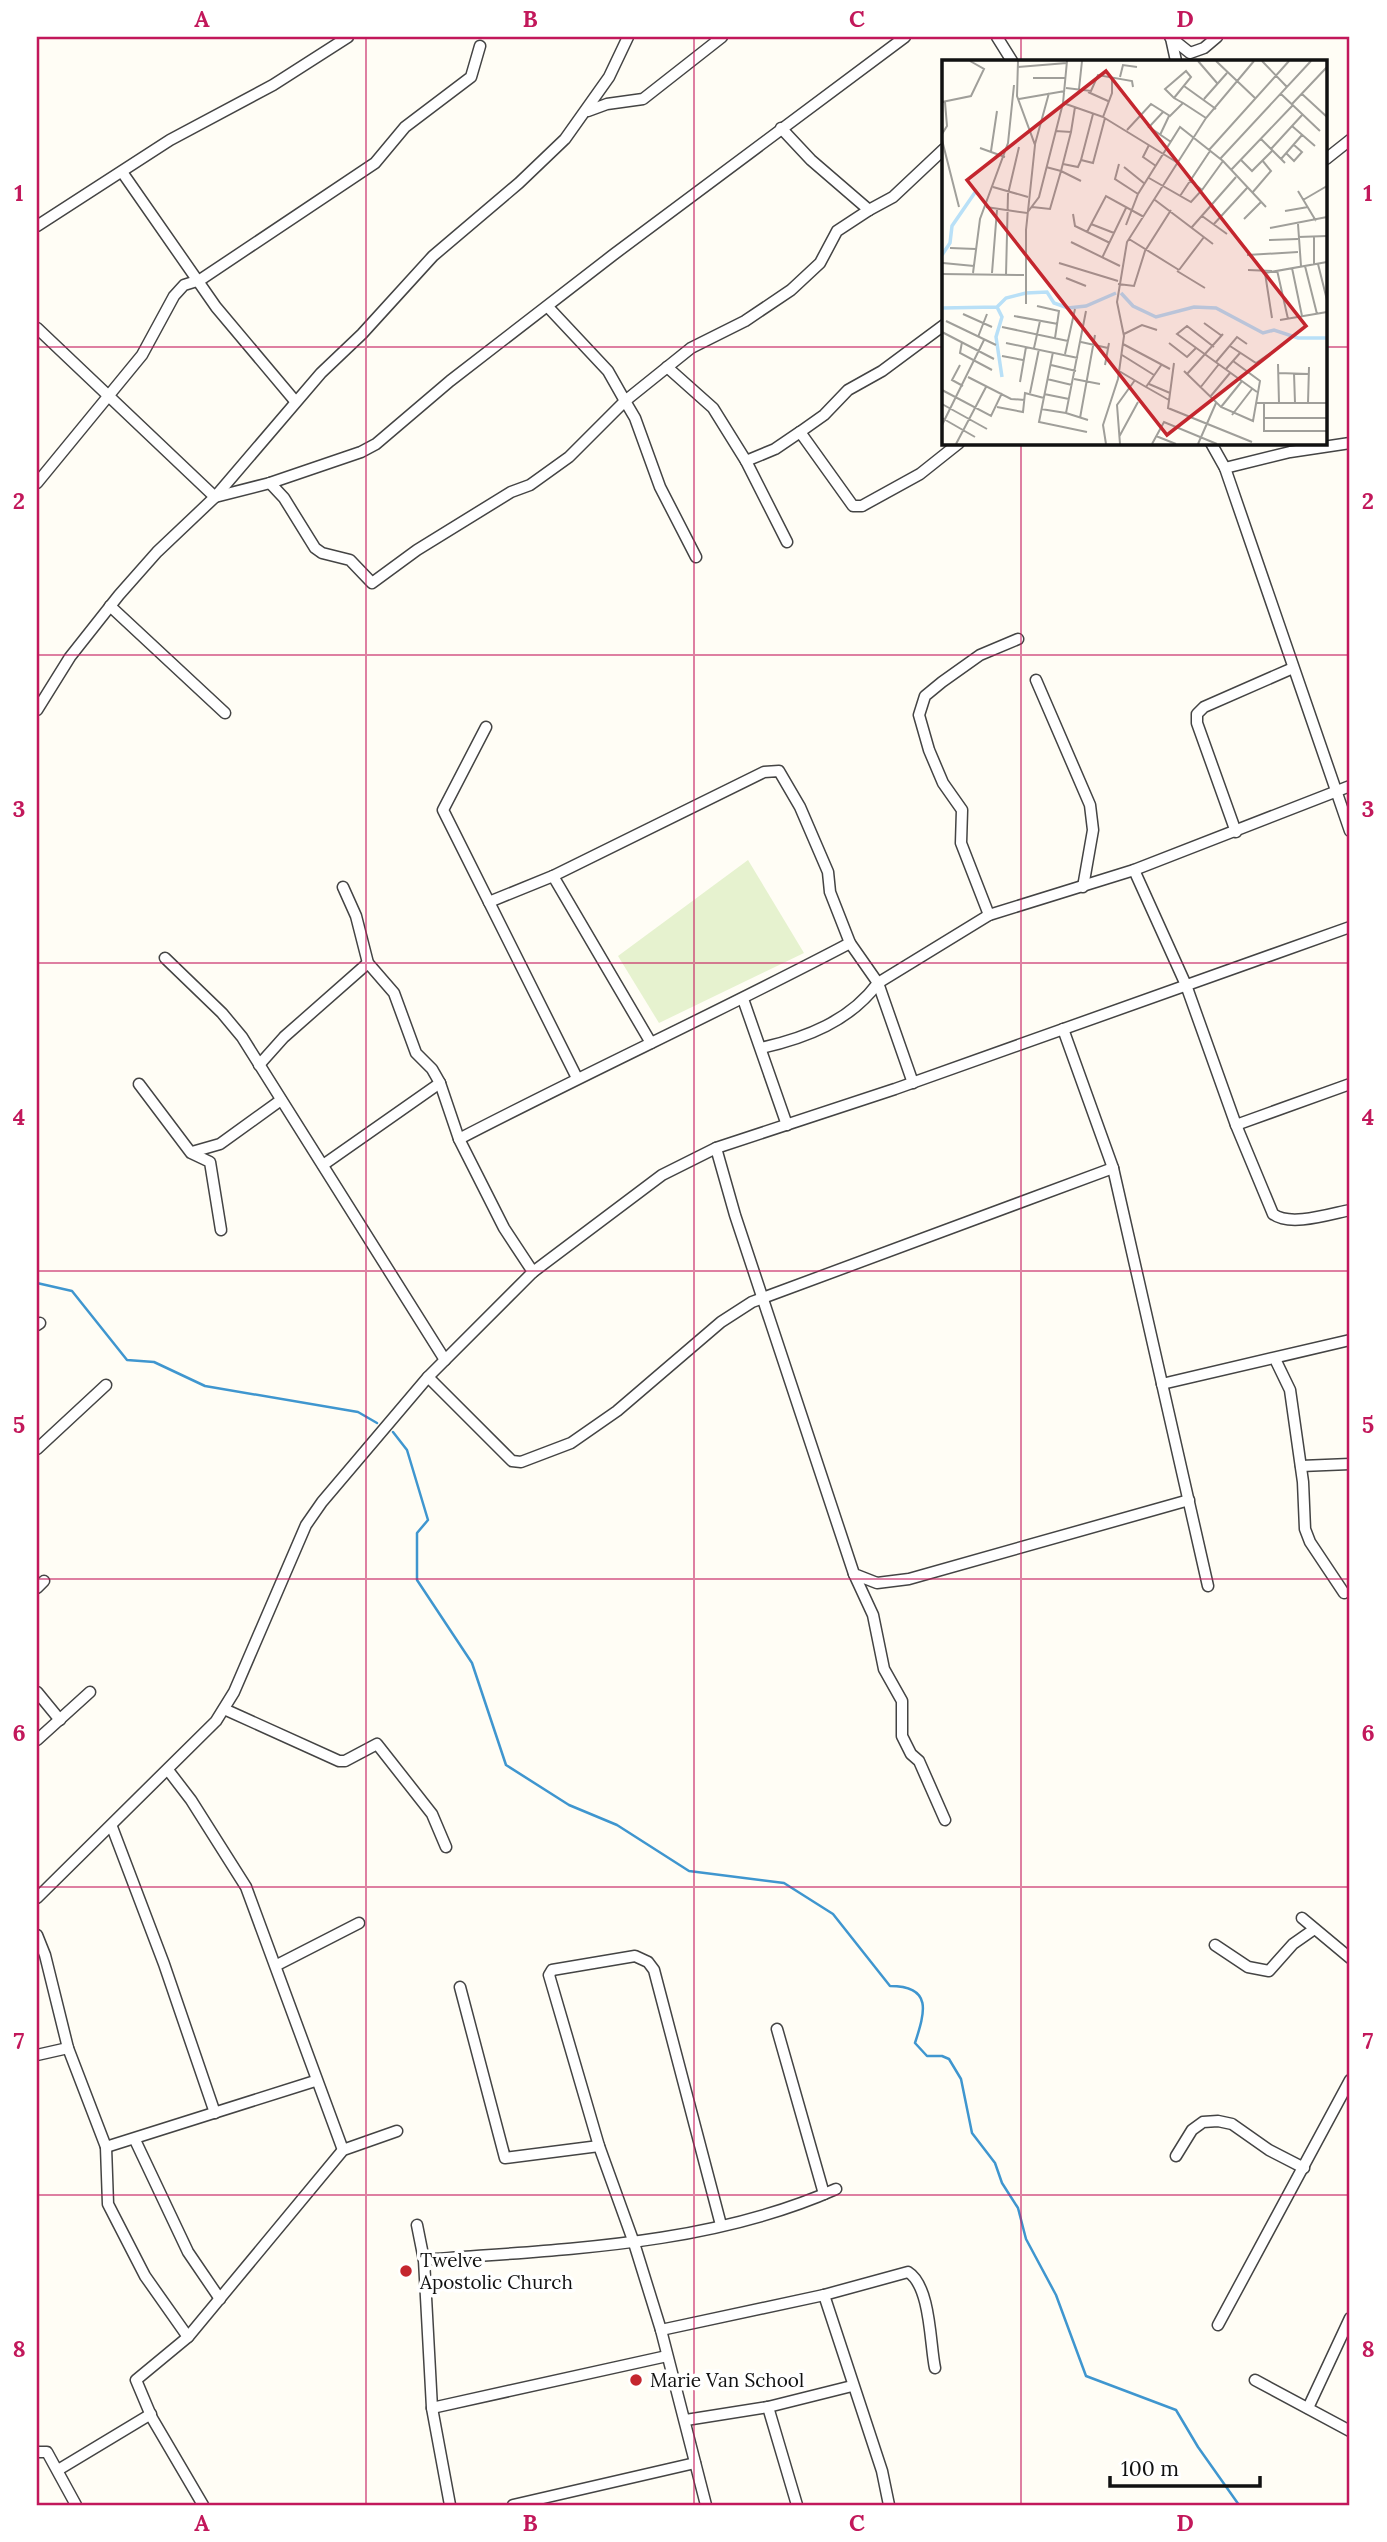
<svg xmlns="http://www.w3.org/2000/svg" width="1387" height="2542" viewBox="0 0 1387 2542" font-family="Lora,serif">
<rect width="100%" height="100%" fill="#fffdf5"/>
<path fill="#e6f2cf" d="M 748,860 L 804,953 L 659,1023 L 618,956 Z"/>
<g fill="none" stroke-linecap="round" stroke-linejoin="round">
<g stroke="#3f96cf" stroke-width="2.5">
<path d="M 37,1283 L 72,1291 L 127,1360 L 154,1362 L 205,1386 L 358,1412 L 377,1423"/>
<path d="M 393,1432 L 407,1450 L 428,1520 L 417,1533 L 417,1580 L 472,1663 L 506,1765 L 569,1805 L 617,1825 L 689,1871 L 784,1883 L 833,1914 L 890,1986 C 933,1986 925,2012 915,2043 L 927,2056 L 942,2056 L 949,2059 L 961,2079 L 972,2133 L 995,2163 L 1002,2183 L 1018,2208 L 1026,2239 L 1056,2295 L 1086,2376 L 1176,2410 L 1198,2447 L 1239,2505"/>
</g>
<defs>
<g id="street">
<path d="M 997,37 L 1012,61"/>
<path d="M 1170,37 L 1190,53 L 1204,48 L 1217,37"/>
<path d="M 1171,38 L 1176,61"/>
<path d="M 588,111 L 607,104 L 643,99 L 722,37"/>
<path d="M 781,128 L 811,160 L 869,210 L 893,197 L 944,149"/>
<path d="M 1326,159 L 1350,140"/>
<path d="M 122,172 L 216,307 L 295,401"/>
<path d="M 37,226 L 170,140 L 273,85 L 348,37"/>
<path d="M 548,307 L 608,371 L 625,401 L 691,348 L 745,321 L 791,290 L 820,263 L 837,231 L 869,210"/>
<path d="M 37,328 L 215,497 L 270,483 L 361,452 L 376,444 L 450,381 L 613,255 L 905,37"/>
<path d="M 667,367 L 713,408 L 746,461 L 775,449 L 800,432 L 853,506 L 862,506 L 920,474 L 959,443"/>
<path d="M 800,432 L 824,415 L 848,390 L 882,371 L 944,325"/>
<path d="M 1211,443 L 1225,468 L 1350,831"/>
<path d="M 746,461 L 787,542"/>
<path d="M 1225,468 L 1290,452 L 1350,443"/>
<path d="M 37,483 L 142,355 L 174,296 L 184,285 L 200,280 L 375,163 L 405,127 L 471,77 L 480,46"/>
<path d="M 270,483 L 284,498 L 315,548 L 322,553 L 350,560 L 372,583 L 417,550 L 511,492 L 530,485 L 569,457 L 625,401 L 635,418 L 660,487 L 696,557"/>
<path d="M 110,606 L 225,713"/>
<path d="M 1036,680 L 1090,805 L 1093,830 L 1083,887"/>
<path d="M 37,710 L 70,657 L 119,595 L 157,552 L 215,497 L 321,373 L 362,334 L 433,256 L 519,183 L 565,139 L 609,77 L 628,37"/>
<path d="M 486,727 L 443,810 L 577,1078"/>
<path d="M 1236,832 L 1197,723 L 1197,714 L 1204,707 L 1293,668"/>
<path d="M 1134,870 L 1186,985 L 1236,1125 L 1273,1214 C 1290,1227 1330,1214 1350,1210"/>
<path d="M 553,876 L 651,1043"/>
<path d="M 343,887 L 356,916 L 368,963 L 394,993 L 416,1053 L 432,1069 L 440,1083 L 459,1139 L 504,1228 L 533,1272"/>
<path d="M 489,902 L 553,876 L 764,772 L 779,771 L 800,807 L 828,872 L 830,892 L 850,943 L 878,983 L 913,1083"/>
<path d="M 989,915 L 961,843 L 962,810 L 943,783 L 929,750 L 919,715 L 925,696 L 942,682 L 980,655 L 1018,639"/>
<path d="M 165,958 L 222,1013 L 242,1037 L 445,1360"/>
<path d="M 743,999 L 787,1125"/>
<path d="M 1063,1029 L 1113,1168 L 1208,1586"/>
<path d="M 761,1048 C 806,1038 850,1021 878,983 L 989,915 L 1134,870 L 1350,786"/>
<path d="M 259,1065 L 284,1037 L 368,963"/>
<path d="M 139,1084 L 191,1153 L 210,1162 L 221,1230"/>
<path d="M 1236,1125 L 1350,1084"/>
<path d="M 459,1139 C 588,1072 721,1011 850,943"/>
<path d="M 716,1148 L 735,1215 L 854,1574 L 877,1583 L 909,1579 L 1189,1500"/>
<path d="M 192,1152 L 220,1144 L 281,1100"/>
<path d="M 323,1165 L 440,1083"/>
<path d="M 37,1325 L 40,1323"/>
<path d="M 1275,1359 L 1290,1390 L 1303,1482 L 1305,1529 L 1310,1542 L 1344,1593"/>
<path d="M 428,1377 L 512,1461 L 521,1462 L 571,1443 L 617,1411 L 721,1322 L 752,1302 L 1113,1168"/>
<path d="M 1162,1384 L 1350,1340"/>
<path d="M 37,1449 L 106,1385"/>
<path d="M 1301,1466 L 1350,1464"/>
<path d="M 854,1574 L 873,1615 L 884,1669 L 902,1701 L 902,1736 L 911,1754 L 919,1761 L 945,1820"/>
<path d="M 37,1588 L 44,1581"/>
<path d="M 37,1692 L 60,1720"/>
<path d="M 224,1709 L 339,1761 L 345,1761 L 377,1744 L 432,1814 L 446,1847"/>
<path d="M 37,1740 L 90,1692"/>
<path d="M 168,1770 L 191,1800 L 246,1887 L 343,2150"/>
<path d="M 112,1827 L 164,1964 L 215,2113"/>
<path d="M 37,1898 L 216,1721 L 234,1692 L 306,1525 L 322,1502 L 428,1377 L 533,1272 L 662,1175 L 716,1148 L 895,1089 L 1350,927"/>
<path d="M 1302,1918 L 1350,1958"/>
<path d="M 37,1935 L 45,1955 L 68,2048 L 106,2147 L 315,2081"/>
<path d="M 1215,1945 L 1248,1967 L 1269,1971 L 1293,1944 L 1313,1930"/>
<path d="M 277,1965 L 359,1923"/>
<path d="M 460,1987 L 505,2158 L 599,2146"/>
<path d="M 777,2029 L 824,2194"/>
<path d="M 37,2055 L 68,2048"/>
<path d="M 135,2140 L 188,2252 L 220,2299"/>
<path d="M 106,2147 L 108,2204 L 145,2276 L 188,2337"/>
<path d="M 1176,2156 L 1192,2130 L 1203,2122 L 1218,2121 L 1232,2124 L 1269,2150 L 1304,2168"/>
<path d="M 417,2225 L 424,2260 L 432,2408 L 450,2505"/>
<path d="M 424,2260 C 562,2249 708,2246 836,2189"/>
<path d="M 824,2295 L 882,2471 L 889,2505"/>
<path d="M 1218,2325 L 1350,2080"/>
<path d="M 661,2330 L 824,2295 L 908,2272 C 931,2286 930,2346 935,2368"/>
<path d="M 1255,2380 L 1350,2431"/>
<path d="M 768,2407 L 797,2505"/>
<path d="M 432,2408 L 667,2356"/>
<path d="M 1308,2408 L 1350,2318"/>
<path d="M 686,2420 L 768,2407 L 852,2386"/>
<path d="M 37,2452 L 47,2452 L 76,2505"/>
<path d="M 58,2470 L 151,2414"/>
<path d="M 203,2505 L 152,2418 L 136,2380 L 188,2337 L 343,2150 L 397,2131"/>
<path d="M 513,2505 L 695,2463"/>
<path d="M 706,2505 L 661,2330 L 634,2243 L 599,2146 L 549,1975 L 552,1970 L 635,1956 L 648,1962 L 654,1970 L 721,2225"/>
</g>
</defs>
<use href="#street" stroke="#444" stroke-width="13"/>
<use href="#street" stroke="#fff" stroke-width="10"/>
</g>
<path fill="none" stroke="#c2185b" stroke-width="2" stroke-opacity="0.55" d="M 366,37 L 366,2505M 694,37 L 694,2505M 1021,37 L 1021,61M 37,347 L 944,347M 1326,347 L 1350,347M 1021,443 L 1021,2505M 37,655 L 1350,655M 37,963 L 1350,963M 37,1271 L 1350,1271M 37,1579 L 1350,1579M 37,1887 L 1350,1887M 37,2195 L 1350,2195"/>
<g fill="#c4262e" stroke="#fff" stroke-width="2.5">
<circle cx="406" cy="2271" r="7"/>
<circle cx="636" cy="2380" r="7"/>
</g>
<g text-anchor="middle" stroke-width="7" stroke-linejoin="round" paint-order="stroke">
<g font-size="19" fill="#111" stroke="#fff" text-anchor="start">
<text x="420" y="2267">Twelve<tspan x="420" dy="22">Apostolic Church</tspan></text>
<text x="650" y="2387">Marie Van School</text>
</g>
</g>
<g transform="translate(942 60)">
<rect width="385" height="385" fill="#fffdf5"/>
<path fill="none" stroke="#b9e0f7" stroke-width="3.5" d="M 0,195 L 8,183 L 10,166 L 34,131M 179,233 L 191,246 L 214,257 L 252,247 L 274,248 L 321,273 L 332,270 L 356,278 L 385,278M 55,247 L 64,238 L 84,233 L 105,232 L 112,243 L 126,248 L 144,246 L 174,233M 0,248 L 55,247 L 60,257 L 54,277 L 60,317"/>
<path fill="none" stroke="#a09f9a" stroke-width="2" d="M 76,1 L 75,36 L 93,85 L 84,170 L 84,244M 256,1 L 275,23M 274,1 L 313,38M 320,1 L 345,27M 76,7 L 125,3M 178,17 L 181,5 L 195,7M 91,18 L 124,18M 242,26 L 274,49M 124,28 L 149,31 L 156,15 L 190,21 L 191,27M 137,29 L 140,1M 146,32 L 166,41M 339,34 L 378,71M 360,34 L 385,57M 232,38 L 249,17 L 244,11 L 223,29 L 232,38 L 241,43M 77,39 L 123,31M 262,39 L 285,13M 0,42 L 29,36 L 42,9 L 28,1M 121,43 L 161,57 L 170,33 L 170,17M 350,44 L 385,7M 221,52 L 207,67 L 229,82M 161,57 L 236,103M 350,66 L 373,86M 185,70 L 209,44 L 228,56 L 241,43 L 264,58M 113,71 L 129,72 L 133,47M 0,74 L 5,66 L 3,42M 218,75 L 227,56M 319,79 L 343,103M 0,80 L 17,147M 93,84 L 107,33M 207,85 L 201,97 L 214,106M 38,88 L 63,97M 329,89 L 361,54M 267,90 L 347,1M 49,91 L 55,51M 344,93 L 352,101 L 360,92 L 352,85M 278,99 L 369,1M 339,99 L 360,75M 139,100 L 151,54M 299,100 L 310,111 L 331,90M 121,104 L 136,107 L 139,100 L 151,103 L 163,58M 177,104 L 173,119 L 196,134M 104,107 L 119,111 L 129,72M 182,107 L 203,124M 289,110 L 351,45M 207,118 L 249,142 L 260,130 L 247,120M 51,127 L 86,137M 260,130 L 281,101M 356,131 L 374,161M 310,133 L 329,111 L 320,100M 238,136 L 268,91M 213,140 L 271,184M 361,140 L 385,126M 44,147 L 85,153 L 97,137 L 121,43 L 125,1M 90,147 L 108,149 L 119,111 L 139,121M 343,151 L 366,147M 131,154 L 133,166 L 168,183M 260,156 L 285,174M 302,159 L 319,142M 149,164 L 172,173M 356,164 L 359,206M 184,165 L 196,134 L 238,67 L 281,101 L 324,147M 271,165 L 305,128M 250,167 L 294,117M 328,168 L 385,157M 145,172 L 164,136 L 202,157M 356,177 L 385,176M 187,179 L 237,210M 327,180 L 356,179M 129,182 L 178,206M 8,188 L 34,189M 305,195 L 356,192M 160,198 L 184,148M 1,203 L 32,206M 117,203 L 176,221M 372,204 L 372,176M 376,204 L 385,240M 363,206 L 375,254M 350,208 L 360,256M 237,210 L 262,177M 306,210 L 330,211M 335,210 L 346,259M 235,211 L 263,228M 31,213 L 38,159 L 66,83 L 72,25M 50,213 L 55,150M 0,214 L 82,215M 64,215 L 66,134 L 77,87M 124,218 L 144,226M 176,224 L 192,226 L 203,191 L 229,150M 95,246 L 117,251 L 113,278M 144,251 L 124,353 L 146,360M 21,254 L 50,267M 72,256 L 116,264M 330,258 L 323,213 L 385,202M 338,260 L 385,252M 4,261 L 54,285M 262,263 L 280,276M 60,267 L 126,281M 0,272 L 52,299M 182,274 L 200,265 L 215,270M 36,277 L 45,254M 20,282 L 18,293 L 50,310M 139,282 L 166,288M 64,283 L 136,298M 227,283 L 245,297 L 254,288M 181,284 L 228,309M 288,286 L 314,303 L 330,292M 272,287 L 245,266 L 235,274 L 315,332M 92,288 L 98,261M 111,292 L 97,362 L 145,372M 123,294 L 133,249M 180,295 L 212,315M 60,296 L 81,300M 274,302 L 295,277 L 305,284M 232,303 L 226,348 L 310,382M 336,304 L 337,343M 18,305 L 10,320 L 21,326M 109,305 L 134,311M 163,305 L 167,283M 284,309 L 298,293M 177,311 L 204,327 L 220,304M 242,311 L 279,347 L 311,361 L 318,321 L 291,301M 336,313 L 367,314M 352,313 L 353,343M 245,314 L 281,274M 26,317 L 69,339 L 83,340M 105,319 L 130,325M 132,319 L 158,324M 78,322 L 84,287M 207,324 L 228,333M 204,327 L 227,340M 258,328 L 277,304M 0,330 L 49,356 L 60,333M 88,333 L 97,289M 102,334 L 127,339M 268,337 L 288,313M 314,343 L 385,343M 322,343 L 322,371 L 385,371M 366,343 L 367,307M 0,344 L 45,369M 55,347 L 81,352 L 83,333 L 102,338M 279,347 L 300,321M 99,349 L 124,353M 290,355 L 310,329M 0,358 L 33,377M 138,358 L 153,275M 321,358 L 385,358M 0,365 L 42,280M 214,376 L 234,384M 177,377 L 196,342M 14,384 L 44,327M 164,384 L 161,365 L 176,319 L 182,276 L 175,242 L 185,182 L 264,58 L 312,1M 178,384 L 175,345 L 193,320M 210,384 L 222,362 L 275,384M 256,384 L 274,343"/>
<path fill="#c4262e" fill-opacity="0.15" stroke="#c4262e" stroke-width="3.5" d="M 164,11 L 364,266 L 225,375 L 25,120 Z"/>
<rect width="385" height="385" fill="none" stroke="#111" stroke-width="3.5"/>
</g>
<rect width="1387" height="2542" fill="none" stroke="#ffffff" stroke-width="77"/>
<path d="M1110 2476v10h150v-10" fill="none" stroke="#111111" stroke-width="3.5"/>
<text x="1121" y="2476" font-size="21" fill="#111111" stroke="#ffffff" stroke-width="5" paint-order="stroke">100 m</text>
<rect x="38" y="38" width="1310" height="2466" fill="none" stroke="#c2185b" stroke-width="2.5"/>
<g font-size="23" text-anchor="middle" font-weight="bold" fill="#c2185b">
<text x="202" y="27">A</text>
<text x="530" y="27">B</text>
<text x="857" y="27">C</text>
<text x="1185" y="27">D</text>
<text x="19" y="201">1</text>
<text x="1368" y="201">1</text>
<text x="19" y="509">2</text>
<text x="1368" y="509">2</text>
<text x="19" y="817">3</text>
<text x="1368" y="817">3</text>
<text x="19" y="1125">4</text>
<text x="1368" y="1125">4</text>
<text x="19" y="1433">5</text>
<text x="1368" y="1433">5</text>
<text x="19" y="1741">6</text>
<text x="1368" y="1741">6</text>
<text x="19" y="2049">7</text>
<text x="1368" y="2049">7</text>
<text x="19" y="2357">8</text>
<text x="1368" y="2357">8</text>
<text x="202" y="2531">A</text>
<text x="530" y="2531">B</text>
<text x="857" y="2531">C</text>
<text x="1185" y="2531">D</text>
</g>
</svg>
